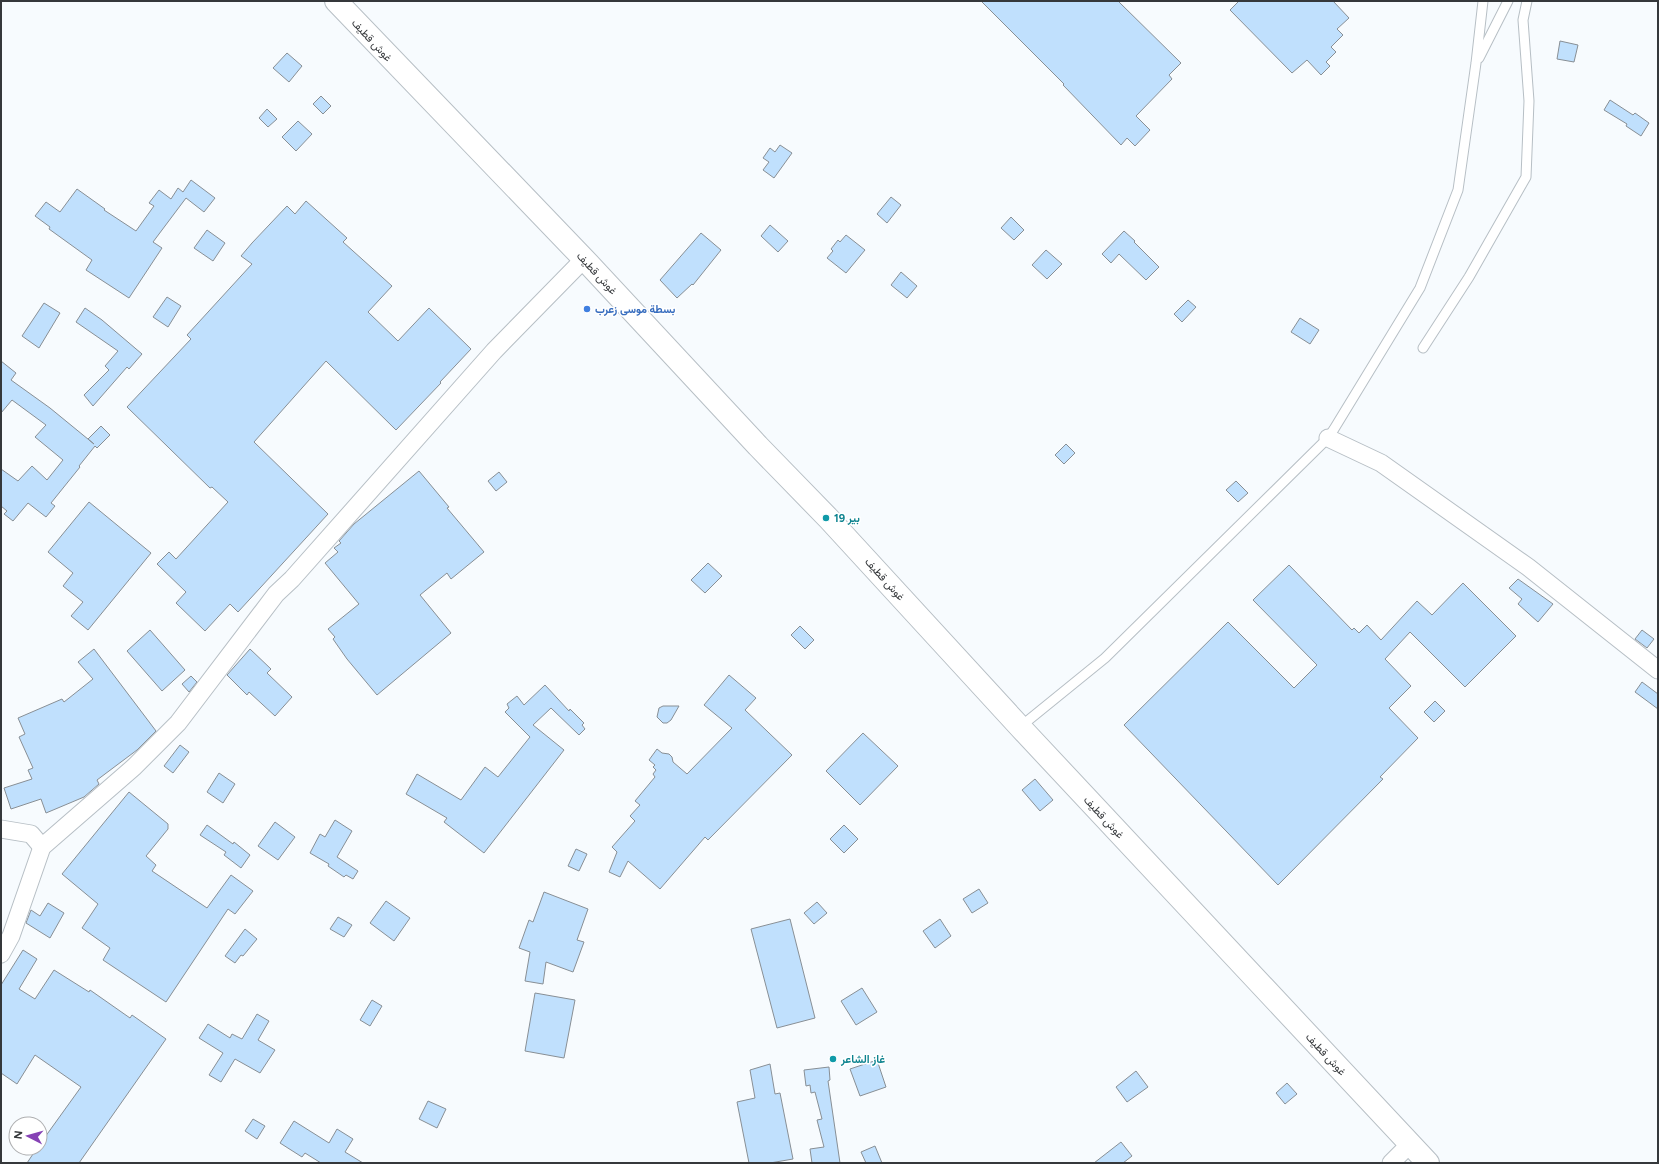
<svg xmlns="http://www.w3.org/2000/svg" width="1659" height="1164" viewBox="0 0 1659 1164" font-family="Figtree,Vazirmatn,sans-serif">
<rect width="100%" height="100%" fill="#f7fbfe"/>
<g fill="#c0e0fd" stroke="#888f95">
<path d="M 981,1 L 1118,1 L 1181,63 L 1169,75 L 1172,79 L 1136,116 L 1150,130 L 1135,146 L 1127,138 L 1121,145 L 1063,85 L 1064,84 Z"/>
<path d="M 1239,1 L 1333,1 L 1349,18 L 1337,29 L 1343,35 L 1331,47 L 1336,52 L 1326,62 L 1330,66 L 1321,75 L 1307,60 L 1292,73 L 1230,10 Z"/>
<path d="M 1560,41 L 1578,45 L 1574,62 L 1557,59 Z"/>
<path d="M 287,53 L 302,66 L 289,82 L 273,68 Z"/>
<path d="M 321,96 L 331,106 L 323,114 L 313,104 Z"/>
<path d="M 1610,100 L 1633,115 L 1635,113 L 1649,123 L 1641,136 L 1626,126 L 1627,124 L 1604,110 Z"/>
<path d="M 267,109 L 277,119 L 268,127 L 259,118 Z"/>
<path d="M 298,121 L 312,134 L 296,151 L 282,137 Z"/>
<path d="M 780,145 L 792,153 L 774,178 L 763,170 L 769,162 L 763,158 L 770,148 L 775,152 Z"/>
<path d="M 191,180 L 215,198 L 204,212 L 186,198 L 153,242 L 162,248 L 129,298 L 86,270 L 92,260 L 49,229 L 50,227 L 35,216 L 46,202 L 60,212 L 77,189 L 105,209 L 104,210 L 136,231 L 154,206 L 149,203 L 159,190 L 171,199 L 178,188 L 183,192 Z"/>
<path d="M 891,197 L 901,205 L 887,223 L 877,214 Z"/>
<path d="M 306,201 L 347,238 L 343,242 L 392,286 L 368,312 L 398,341 L 429,308 L 471,349 L 440,382 L 441,383 L 396,430 L 326,361 L 254,442 L 328,514 L 238,612 L 230,604 L 205,631 L 176,603 L 186,592 L 157,564 L 169,552 L 176,559 L 228,502 L 212,487 L 210,488 L 127,407 L 191,339 L 187,335 L 252,264 L 241,256 L 252,243 L 287,206 L 295,214 Z"/>
<path d="M 1011,217 L 1024,230 L 1014,240 L 1001,228 Z"/>
<path d="M 770,225 L 788,241 L 778,252 L 761,236 Z"/>
<path d="M 207,230 L 225,243 L 213,261 L 194,248 Z"/>
<path d="M 1124,231 L 1135,241 L 1134,242 L 1159,267 L 1146,280 L 1119,254 L 1111,263 L 1102,254 Z"/>
<path d="M 701,233 L 721,250 L 693,285 L 692,284 L 677,298 L 660,280 Z"/>
<path d="M 846,235 L 865,250 L 846,273 L 827,258 L 833,251 L 831,249 L 838,240 L 840,242 Z"/>
<path d="M 1046,250 L 1062,264 L 1047,279 L 1032,265 Z"/>
<path d="M 901,272 L 917,286 L 907,298 L 891,285 Z"/>
<path d="M 167,297 L 181,306 L 168,327 L 153,317 Z"/>
<path d="M 1188,300 L 1196,307 L 1182,322 L 1174,314 Z"/>
<path d="M 44,303 L 60,313 L 39,348 L 22,336 Z"/>
<path d="M 85,308 L 102,320 L 142,354 L 129,369 L 127,367 L 93,406 L 84,395 L 109,370 L 105,366 L 118,351 L 76,322 Z"/>
<path d="M 1300,318 L 1319,330 L 1310,344 L 1291,332 Z"/>
<path d="M 1,361 L 16,373 L 11,380 L 50,408 L 94,444 L 88,439 L 101,426 L 110,435 L 97,448 L 95,446 L 79,466 L 80,467 L 51,503 L 55,506 L 46,517 L 28,503 L 13,521 L 4,514 L 7,511 L 1,506 L 1,469 L 18,481 L 32,466 L 47,480 L 63,460 L 35,437 L 46,425 L 12,400 L 1,413 Z"/>
<path d="M 1066,444 L 1075,453 L 1064,464 L 1055,455 Z"/>
<path d="M 419,471 L 449,507 L 447,508 L 484,552 L 451,579 L 447,573 L 420,595 L 451,633 L 377,695 L 347,659 L 333,639 L 335,637 L 328,629 L 359,604 L 325,563 L 338,552 L 334,548 L 341,543 L 339,541 L 354,524 Z"/>
<path d="M 499,472 L 507,482 L 496,491 L 488,481 Z"/>
<path d="M 1236,481 L 1248,493 L 1238,502 L 1226,490 Z"/>
<path d="M 89,502 L 151,553 L 88,630 L 71,616 L 83,602 L 63,586 L 73,573 L 48,552 Z"/>
<path d="M 708,563 L 722,576 L 705,593 L 691,580 Z"/>
<path d="M 1289,565 L 1352,630 L 1354,628 L 1359,633 L 1367,625 L 1381,640 L 1417,601 L 1432,615 L 1463,583 L 1516,636 L 1465,687 L 1410,632 L 1385,659 L 1411,686 L 1389,708 L 1418,738 L 1380,777 L 1383,779 L 1278,885 L 1124,725 L 1228,622 L 1294,688 L 1317,665 L 1253,600 Z"/>
<path d="M 1518,579 L 1553,604 L 1538,622 L 1518,604 L 1522,599 L 1509,588 Z"/>
<path d="M 800,626 L 814,640 L 805,649 L 791,635 Z"/>
<path d="M 150,630 L 185,670 L 162,691 L 127,651 Z"/>
<path d="M 1642,630 L 1654,639 L 1647,648 L 1635,639 Z"/>
<path d="M 94,649 L 156,731 L 137,750 L 97,780 L 99,784 L 84,797 L 46,813 L 41,799 L 11,809 L 4,788 L 32,779 L 28,770 L 33,768 L 19,737 L 25,734 L 18,718 L 62,699 L 64,702 L 93,679 L 78,662 Z"/>
<path d="M 250,649 L 271,669 L 267,673 L 292,697 L 275,716 L 249,692 L 247,695 L 227,675 Z"/>
<path d="M 729,675 L 756,698 L 745,710 L 792,755 L 708,840 L 705,837 L 660,889 L 628,861 L 620,877 L 609,872 L 617,852 L 612,847 L 635,821 L 630,816 L 640,805 L 635,801 L 655,777 L 653,774 L 656,770 L 653,767 L 655,765 L 649,760 L 657,749 L 662,753 L 669,754 L 672,757 L 673,762 L 687,774 L 732,728 L 704,705 Z"/>
<path d="M 191,676 L 197,682 L 189,692 L 182,684 Z"/>
<path d="M 1642,682 L 1658,694 L 1658,709 L 1635,692 Z"/>
<path d="M 545,685 L 569,711 L 570,709 L 584,723 L 582,725 L 585,729 L 579,735 L 551,708 L 533,725 L 564,750 L 484,853 L 444,822 L 447,818 L 406,794 L 417,774 L 461,800 L 485,767 L 498,777 L 530,737 L 505,712 L 509,708 L 507,704 L 517,696 L 524,705 Z"/>
<path d="M 1435,701 L 1445,711 L 1434,722 L 1424,712 Z"/>
<path d="M 663,706 L 679,706 L 671,720 L 667,723 L 663,723 L 657,717 L 659,708 Z"/>
<path d="M 863,733 L 898,766 L 860,805 L 826,771 Z"/>
<path d="M 180,745 L 189,752 L 173,773 L 164,766 Z"/>
<path d="M 219,773 L 235,784 L 223,803 L 207,792 Z"/>
<path d="M 1035,779 L 1053,800 L 1040,811 L 1022,790 Z"/>
<path d="M 129,792 L 168,824 L 168,829 L 146,856 L 156,865 L 152,871 L 207,908 L 231,875 L 253,891 L 235,914 L 228,909 L 166,1002 L 103,960 L 110,948 L 82,928 L 98,904 L 62,874 Z"/>
<path d="M 335,820 L 352,831 L 337,857 L 358,871 L 353,879 L 346,875 L 344,877 L 328,866 L 329,864 L 310,853 L 320,834 L 325,837 Z"/>
<path d="M 275,822 L 295,837 L 278,860 L 258,846 Z"/>
<path d="M 207,825 L 233,844 L 234,842 L 250,855 L 241,868 L 224,855 L 226,852 L 200,835 Z"/>
<path d="M 844,825 L 858,839 L 844,853 L 830,839 Z"/>
<path d="M 576,849 L 587,854 L 579,871 L 568,866 Z"/>
<path d="M 979,889 L 988,903 L 972,913 L 963,899 Z"/>
<path d="M 544,892 L 588,909 L 577,940 L 584,942 L 573,972 L 546,962 L 543,984 L 525,981 L 530,952 L 519,948 L 529,920 L 533,922 Z"/>
<path d="M 386,901 L 410,918 L 394,941 L 370,923 Z"/>
<path d="M 817,902 L 827,913 L 814,924 L 804,913 Z"/>
<path d="M 48,903 L 64,913 L 50,938 L 26,923 L 31,910 L 40,916 Z"/>
<path d="M 338,917 L 352,925 L 344,937 L 330,929 Z"/>
<path d="M 790,919 L 815,1018 L 777,1028 L 751,929 Z"/>
<path d="M 940,919 L 951,936 L 935,948 L 923,931 Z"/>
<path d="M 245,929 L 257,939 L 243,956 L 241,955 L 235,963 L 225,956 Z"/>
<path d="M 23,950 L 37,959 L 19,989 L 35,999 L 54,970 L 89,992 L 90,990 L 130,1018 L 132,1015 L 166,1039 L 79,1163 L 27,1163 L 37,1148 L 40,1148 L 40,1144 L 81,1087 L 35,1055 L 17,1084 L 1,1073 L 1,985 Z"/>
<path d="M 862,988 L 877,1012 L 856,1025 L 841,1001 Z"/>
<path d="M 535,993 L 575,1000 L 564,1058 L 525,1051 Z"/>
<path d="M 372,1000 L 382,1006 L 370,1026 L 360,1020 Z"/>
<path d="M 257,1014 L 269,1021 L 258,1040 L 275,1050 L 260,1073 L 235,1059 L 221,1082 L 209,1075 L 223,1053 L 199,1038 L 208,1024 L 230,1038 L 232,1034 L 242,1039 Z"/>
<path d="M 877,1060 L 886,1087 L 860,1096 L 850,1069 Z"/>
<path d="M 770,1064 L 775,1094 L 780,1093 L 793,1159 L 770,1163 L 749,1163 L 737,1102 L 755,1098 L 750,1070 Z"/>
<path d="M 829,1067 L 830,1080 L 828,1081 L 840,1163 L 812,1163 L 810,1149 L 824,1147 L 817,1120 L 822,1119 L 815,1092 L 811,1093 L 810,1085 L 806,1086 L 804,1070 Z"/>
<path d="M 1136,1071 L 1148,1087 L 1127,1102 L 1116,1087 Z"/>
<path d="M 1287,1083 L 1297,1094 L 1285,1104 L 1276,1093 Z"/>
<path d="M 428,1101 L 446,1109 L 437,1128 L 419,1119 Z"/>
<path d="M 253,1119 L 265,1126 L 257,1139 L 245,1131 Z"/>
<path d="M 294,1121 L 329,1143 L 337,1129 L 353,1139 L 345,1152 L 363,1163 L 321,1163 L 305,1153 L 302,1157 L 280,1143 Z"/>
<path d="M 1121,1142 L 1132,1156 L 1123,1163 L 1094,1163 Z"/>
<path d="M 875,1146 L 882,1163 L 866,1163 L 861,1152 Z"/>
</g>
<g fill="none" stroke-linecap="round" stroke-linejoin="round">
<defs>
<g id="service">
<path d="M 1479,58 L 1508,1"/>
<path d="M 1423,348 L 1469,277 L 1526,177 L 1529,101 L 1523,20 L 1527,1"/>
<path d="M 1020,727 L 1105,658 L 1328,438 L 1334,429 L 1420,288 L 1458,190 L 1476,63 L 1483,1"/>
</g>
<g id="minor">
<path d="M 1328,438 L 1381,463 L 1528,567 L 1658,670"/>
<path d="M 1,829 L 31,834 L 42,847"/>
<path d="M 1,954 L 11,936 L 42,847 L 134,767 L 178,723 L 276,594 L 292,579 L 494,351 L 584,259"/>
<path d="M 1391,1163 L 1410,1144"/>
</g>
<path id="secondary" d="M 336,1 L 584,259 L 758,446 L 829,519 L 1020,727 L 1428,1163"/>
</defs>
<use href="#service" stroke="#b7bfc5" stroke-width="11"/>
<use href="#minor" stroke="#b7bfc5" stroke-width="19"/>
<use href="#secondary" stroke="#b7bfc5" stroke-width="24"/>
<use href="#service" stroke="#fff" stroke-width="9"/>
<use href="#minor" stroke="#fff" stroke-width="17"/>
<use href="#secondary" stroke="#fff" stroke-width="22"/>
</g>
<circle fill="#3f7fe0" stroke="#fff" stroke-width="1.5" cx="587" cy="309" r="4"/>
<g fill="#0f9aa8" stroke="#fff" stroke-width="1.5">
<circle cx="826" cy="518" r="4"/>
<circle cx="833" cy="1059" r="4"/>
</g>
<g text-anchor="middle" stroke-width="3" stroke-linejoin="round" paint-order="stroke">
<g font-size="11" fill="#35383b" stroke="#fff">
<text transform="translate(372 40) rotate(47)" y="4">غوش قطيف</text>
<text transform="translate(597 273) rotate(47)" y="4">غوش قطيف</text>
<text transform="translate(885 579) rotate(48)" y="4">غوش قطيف</text>
<text transform="translate(1104 817) rotate(47)" y="4">غوش قطيف</text>
<text transform="translate(1326 1054) rotate(47)" y="4">غوش قطيف</text>
</g>
<g font-size="11" font-weight="bold" fill="#366cbe" stroke="#fff" text-anchor="start">
<text x="595" y="313">بسطة موسى زعرب</text>
</g>
<g font-size="11" font-weight="bold" fill="#0d838f" stroke="#fff" text-anchor="start">
<text x="834" y="522">بير 19</text>
<text x="841" y="1063">غاز الشاعر</text>
</g>
</g>
<rect width="1659" height="1164" fill="none" stroke="#35383b" stroke-width="4"/>
<g transform="translate(28 1136) rotate(276)"><circle r="19" fill="#ffffff" stroke="#aeafb1"/>
<path d="M0-3L7 15L0 10L-7 15Z" fill="#8642b5"/>
<text y="-6" font-size="11" font-weight="bold" text-anchor="middle" fill="#35383b">N</text>
</g>
</svg>
